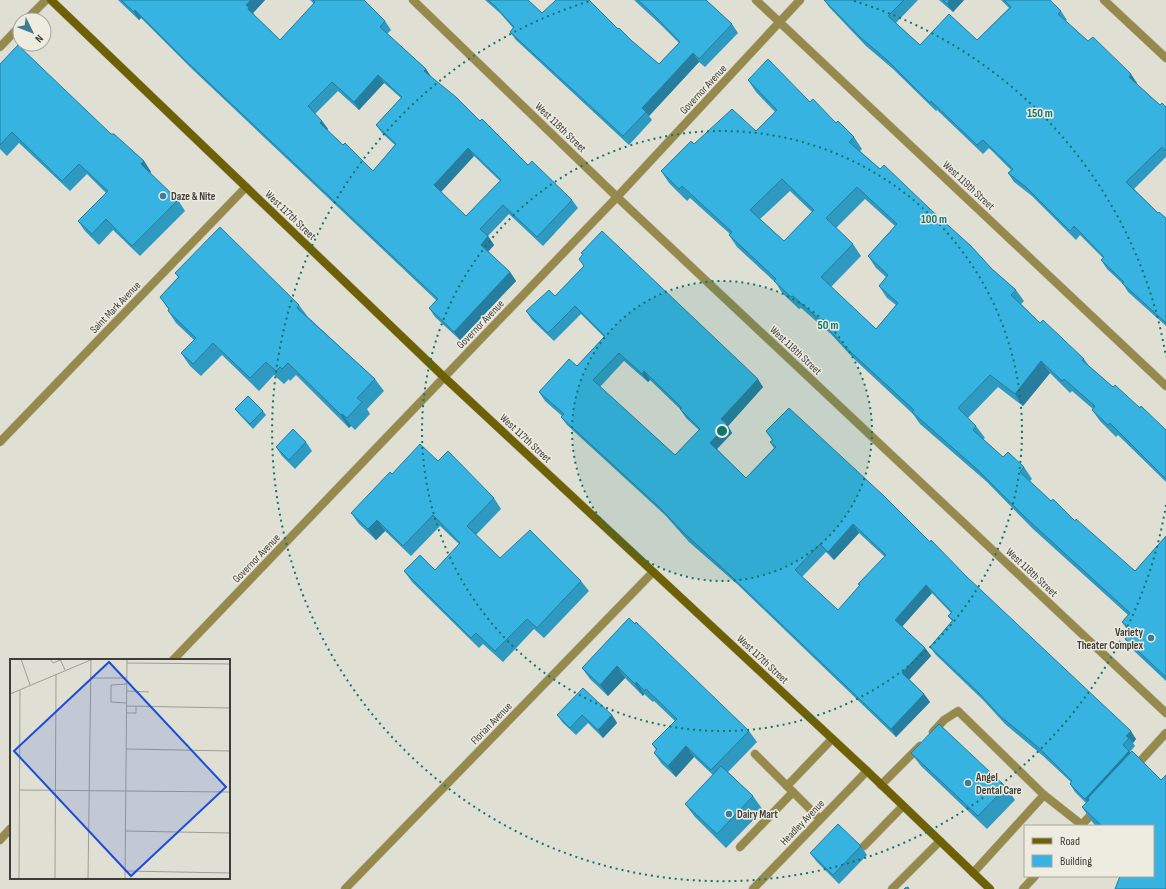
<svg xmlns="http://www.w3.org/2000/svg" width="1166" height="889" viewBox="0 0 1166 889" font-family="'Sofia Sans Condensed',sans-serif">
<rect width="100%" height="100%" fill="#e0dfd4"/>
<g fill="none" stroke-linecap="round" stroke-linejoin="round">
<defs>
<g id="lane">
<path d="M 933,732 L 944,720 L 958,711 L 1044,795 L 973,873"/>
<path d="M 755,754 L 787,786"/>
<path d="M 1134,768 L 1166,733"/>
<path d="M 881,785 L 920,746"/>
<path d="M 1044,795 L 1082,825"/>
<path d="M 820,819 L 787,786 L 832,739"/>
<path d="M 1081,826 L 1095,810"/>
<path d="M 864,846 L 903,806"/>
<path d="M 740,847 L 793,792"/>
<path d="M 892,889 L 940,841"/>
<path d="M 1023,889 L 1035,876"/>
</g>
<g id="street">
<path d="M 413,0 L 617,197 L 1166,713"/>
<path d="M 756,0 L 1166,386"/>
<path d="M 1104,0 L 1166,58"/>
<path d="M 26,20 L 46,0"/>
<path d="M 0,47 L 20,26"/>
<path d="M 0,442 L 246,187"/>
<path d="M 173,660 L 617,197 L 800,0"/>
<path d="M 0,840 L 11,828"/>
<path d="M 345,889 L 653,572"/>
<path d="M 753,889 L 867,771"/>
</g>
<path id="secondary" d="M 51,0 L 444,377 L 867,771 L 990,889"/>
</defs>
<use href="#lane" stroke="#bcbbb2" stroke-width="9"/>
<use href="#street" stroke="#bcbbb2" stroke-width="9"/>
<use href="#secondary" stroke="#bcbbb2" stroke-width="9"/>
<use href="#lane" stroke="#958a4c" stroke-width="8"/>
<use href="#street" stroke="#958a4c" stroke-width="8"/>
<use href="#secondary" stroke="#6e6004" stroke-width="8"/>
</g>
<g fill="#2e9ac1" fill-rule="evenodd">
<path d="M 118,0 L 265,0 L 253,13 L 255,16 L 280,40 L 314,4 L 310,0 L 364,0 L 385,21 L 391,30 L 387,34 L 426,69 L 431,77 L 528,165 L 572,200 L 578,208 L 543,246 L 509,214 L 488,236 L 494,245 L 488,252 L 510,272 L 516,281 L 460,340 L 435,317 L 429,308 L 436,300 L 192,69 L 141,18 L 139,20 ZM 384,83 L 401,98 L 376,125 L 382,133 L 395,145 L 373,171 L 343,145 L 327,130 L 328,129 L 322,121 L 315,114 L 338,91 L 359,110 ZM 474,156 L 500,181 L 466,216 L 441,192 Z"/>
<path d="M 485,0 L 528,0 L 542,13 L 618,29 L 659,64 L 679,43 L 662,26 L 634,0 L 706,0 L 732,24 L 738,33 L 705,67 L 699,62 L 649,116 L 652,120 L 629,145 L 516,40 L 510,32 L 513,28 L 500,13 Z"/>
<path d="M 824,0 L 918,0 L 896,23 L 920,45 L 977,40 L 1009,8 L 1001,0 L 1050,0 L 1061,11 L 1067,20 L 1065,21 L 1137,83 L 1136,84 L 1160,105 L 1166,107 L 1166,157 L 1134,189 L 1158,213 L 1166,218 L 1166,326 L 1128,292 L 1123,284 L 1107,269 L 1101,260 L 1103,258 L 1080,235 L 1076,240 L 1032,196 L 1014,182 L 1008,173 L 1011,170 L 989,148 L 983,154 L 937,110 L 936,111 L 893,69 L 866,46 L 829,7 Z"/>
<path d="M 939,0 L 964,0 L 953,12 Z"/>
<path d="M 0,64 L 111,134 L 144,161 L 151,172 L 150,173 L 178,200 L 185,211 L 140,256 L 113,230 L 99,245 L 85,231 L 78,221 L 106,193 L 87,174 L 70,191 L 19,143 L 7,156 L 0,149 Z"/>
<path d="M 748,80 L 810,102 L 854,137 L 862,149 L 860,151 L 880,169 L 930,209 L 992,269 L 1016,290 L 1024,301 L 1021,304 L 1040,323 L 1084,359 L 1090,367 L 1113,387 L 1166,430 L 1166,482 L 1118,435 L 1116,437 L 1100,421 L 1092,410 L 1093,409 L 1072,391 L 1070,393 L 1050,373 L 1023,406 L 998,387 L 968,418 L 976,426 L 985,438 L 983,439 L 1003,457 L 1024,467 L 1032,479 L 1030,481 L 1051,501 L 1135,571 L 1166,536 L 1166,681 L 1133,650 L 1125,639 L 1130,634 L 1122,622 L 1128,615 L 1033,529 L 987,482 L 920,424 L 913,414 L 853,358 L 831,334 L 801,308 L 799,309 L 782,293 L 776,283 L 737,247 L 729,235 L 730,234 L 690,198 L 687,201 L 669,183 L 661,171 L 694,144 L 756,131 L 775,112 L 756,92 ZM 790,191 L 812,212 L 784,241 L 760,219 ZM 865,199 L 895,226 L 868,256 L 876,268 L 886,277 L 879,286 L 887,298 L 896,305 L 876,329 L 831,287 L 861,256 L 853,244 L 836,228 Z"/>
<path d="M 581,253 L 763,387 L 728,426 L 732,433 L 717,449 L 746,478 L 774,448 L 770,442 L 772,440 L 766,431 L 930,542 L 1136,739 L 1133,743 L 1135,746 L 1130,752 L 1153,826 L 1096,826 L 1093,823 L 1082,807 L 1086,803 L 1075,792 L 1070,784 L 1071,782 L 1043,756 L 1005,724 L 984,701 L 936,655 L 930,647 L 952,621 L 948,616 L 951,613 L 932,593 L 902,626 L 925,648 L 931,656 L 909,679 L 924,694 L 930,702 L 896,737 L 737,584 L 689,542 L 665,515 L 567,425 L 561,417 L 562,416 L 545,401 L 539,392 L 577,366 L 604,337 L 581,314 L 554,341 L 532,320 L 526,311 L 555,296 L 584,266 L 583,255 ZM 624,361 L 648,382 L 650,380 L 680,409 L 686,418 L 699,430 L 675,455 L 600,387 ZM 859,533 L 885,557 L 858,584 L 860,586 L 838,610 L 802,577 L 826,552 L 834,560 Z"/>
<path d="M 175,273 L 299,305 L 308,317 L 375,379 L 384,391 L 367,409 L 370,414 L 355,430 L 351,426 L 349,428 L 296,375 L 290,381 L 289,379 L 284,384 L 274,375 L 259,391 L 222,355 L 201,376 L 190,366 L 181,353 L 194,340 L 176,323 L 168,311 L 169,310 L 160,297 L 178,277 Z"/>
<path d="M 235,409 L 263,411 L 266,415 L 253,429 L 238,413 Z"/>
<path d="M 306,442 L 312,451 L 295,469 L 282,456 L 276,447 Z"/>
<path d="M 438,461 L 494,498 L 501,509 L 476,535 L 500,558 L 581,581 L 589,591 L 544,638 L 534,629 L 503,662 L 483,644 L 479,648 L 412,582 L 404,571 L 435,570 L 459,544 L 440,526 L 411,556 L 385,531 L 376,540 L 359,524 L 351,513 L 392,474 Z"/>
<path d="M 629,618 L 749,731 L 757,742 L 728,772 L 753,796 L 763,810 L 726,848 L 695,817 L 685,804 L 713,775 L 694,757 L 676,777 L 662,764 L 654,753 L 656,750 L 652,744 L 675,721 L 654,701 L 653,702 L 644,694 L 643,696 L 625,678 L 608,696 L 590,679 L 582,668 Z"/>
<path d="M 557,715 L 612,715 L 617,723 L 603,738 L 588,723 L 576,735 L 563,723 Z"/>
<path d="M 911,753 L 1006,787 L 1015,800 L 987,829 L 921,766 Z"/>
<path d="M 861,846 L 867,855 L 839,884 L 817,862 L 810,853 Z"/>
</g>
<g fill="#267d9d">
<path d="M 251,0 L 265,0 L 253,13 L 255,16 L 248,9 L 246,5 Z"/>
<path d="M 950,0 L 964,0 L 953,12 L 947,4 Z"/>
<path d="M 135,10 L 141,18 L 139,20 L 134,12 Z"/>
<path d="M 693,53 L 699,62 L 649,116 L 646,112 L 642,108 Z"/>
<path d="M 426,69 L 432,78 L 424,71 Z"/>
<path d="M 1131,74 L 1137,83 L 1135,85 L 1129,77 Z"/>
<path d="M 378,75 L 384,83 L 359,110 L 354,102 Z"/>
<path d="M 322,121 L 328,129 L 326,132 L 320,123 Z"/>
<path d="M 468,148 L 474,156 L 440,193 L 434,185 Z"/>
<path d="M 144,161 L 151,172 L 149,174 L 141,164 Z"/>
<path d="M 488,236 L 494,245 L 487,253 L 481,245 Z"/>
<path d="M 510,272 L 516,281 L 460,340 L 454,332 Z"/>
<path d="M 1041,361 L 1050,373 L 1023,406 L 1015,394 Z"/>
<path d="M 644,371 L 650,380 L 648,382 L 642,374 Z"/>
<path d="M 758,379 L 763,387 L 728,426 L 732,433 L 715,451 L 710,443 L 721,419 Z"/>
<path d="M 342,414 L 351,426 L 349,428 L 341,415 Z"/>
<path d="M 377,520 L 385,531 L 376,540 L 368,529 Z"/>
<path d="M 853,524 L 859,533 L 834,560 L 828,552 Z"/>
<path d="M 926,585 L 932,593 L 901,628 L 895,620 Z"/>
<path d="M 925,648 L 931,656 L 908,681 L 902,673 Z"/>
<path d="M 617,666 L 625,678 L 608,696 L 600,685 Z"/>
<path d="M 636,682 L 644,694 L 643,696 L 635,684 Z"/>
<path d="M 924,694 L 930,702 L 896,737 L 891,729 Z"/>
<path d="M 612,715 L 617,723 L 603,738 L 598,730 Z"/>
<path d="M 1131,731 L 1136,739 L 1133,743 L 1129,738 L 1126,736 Z"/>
<path d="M 686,746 L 694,757 L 676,777 L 668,766 Z"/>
<path d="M 1129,751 L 1135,759 L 1091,807 L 1085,799 Z"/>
</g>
<g fill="#36b3e0" stroke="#267d9d" fill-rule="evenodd">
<path d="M 121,0 L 251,0 L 246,5 L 249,7 L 248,9 L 280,40 L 315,2 L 313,0 L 364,0 L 385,21 L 380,27 L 426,69 L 424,71 L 456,97 L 480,121 L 482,119 L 528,165 L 532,161 L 572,200 L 537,237 L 503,205 L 480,229 L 488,236 L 481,245 L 510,272 L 454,332 L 429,308 L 438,299 L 186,61 L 135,10 L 134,12 ZM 378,75 L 402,97 L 376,125 L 396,144 L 373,171 L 345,143 L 343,145 L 320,123 L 322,121 L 308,106 L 332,82 L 354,102 ZM 468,148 L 501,180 L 466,216 L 434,185 Z"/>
<path d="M 488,0 L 528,0 L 542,13 L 556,0 L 589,0 L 618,29 L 619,28 L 632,41 L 659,64 L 680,42 L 656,17 L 638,0 L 706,0 L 732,24 L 699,59 L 693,53 L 642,108 L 646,112 L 623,136 L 510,32 L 514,27 L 494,5 Z"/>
<path d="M 824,0 L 904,0 L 888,16 L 920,45 L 949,14 L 977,40 L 1011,7 L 1004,0 L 1050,0 L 1061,11 L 1058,14 L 1088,41 L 1093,37 L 1131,74 L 1129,77 L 1160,105 L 1162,103 L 1166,107 L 1166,151 L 1162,147 L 1126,182 L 1158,213 L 1159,212 L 1166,218 L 1166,323 L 1122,283 L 1124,282 L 1101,260 L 1104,257 L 1074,226 L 1070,231 L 1026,187 L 1008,173 L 1013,169 L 983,140 L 977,145 L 931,101 L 930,103 L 887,60 L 860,37 Z"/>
<path d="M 943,0 L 950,0 L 947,4 Z"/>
<path d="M 18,45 L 111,134 L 114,134 L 144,161 L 141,164 L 178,200 L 132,246 L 106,219 L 92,234 L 78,221 L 108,191 L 79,164 L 62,181 L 12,132 L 0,145 L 0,64 Z"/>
<path d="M 768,59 L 810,102 L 813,99 L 836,123 L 838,121 L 854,137 L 849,142 L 880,169 L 884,165 L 930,209 L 971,246 L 992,269 L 1016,290 L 1011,295 L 1040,323 L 1043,320 L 1084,359 L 1082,360 L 1113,387 L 1115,385 L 1140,408 L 1141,406 L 1166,430 L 1166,479 L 1110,423 L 1108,425 L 1092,410 L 1095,406 L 1064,379 L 1062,381 L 1041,361 L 1015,394 L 990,375 L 958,408 L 976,426 L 973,430 L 1003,457 L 1008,452 L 1024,467 L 1020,472 L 1051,501 L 1053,499 L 1075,521 L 1076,519 L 1135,571 L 1166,536 L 1166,677 L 1125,639 L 1132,631 L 1122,622 L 1130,613 L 1025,517 L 978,470 L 912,412 L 914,410 L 844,346 L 823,323 L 793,296 L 791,297 L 774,281 L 776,279 L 729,235 L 732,232 L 682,186 L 679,189 L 661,171 L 691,141 L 694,144 L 732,109 L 756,131 L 777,110 L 748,80 ZM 782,179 L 814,210 L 784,241 L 750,210 ZM 857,187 L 897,224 L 868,256 L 888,275 L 879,286 L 898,303 L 876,329 L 821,277 L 853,244 L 826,218 Z"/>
<path d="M 220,227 L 299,305 L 297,308 L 375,379 L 357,398 L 362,402 L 347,418 L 342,414 L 341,415 L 288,363 L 282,369 L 280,367 L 276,371 L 266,362 L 250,378 L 213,343 L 193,364 L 181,353 L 196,338 L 168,311 L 169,309 L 160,297 L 179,277 L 175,273 Z"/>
<path d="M 602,231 L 758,379 L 721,419 L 727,424 L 710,443 L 746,478 L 776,447 L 770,442 L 773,440 L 766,431 L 789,408 L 884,496 L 930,542 L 931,540 L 967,577 L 1131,731 L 1126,736 L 1129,738 L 1123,745 L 1129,751 L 1085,799 L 1070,784 L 1072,781 L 1038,747 L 1000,716 L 979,693 L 930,647 L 953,620 L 948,616 L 952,612 L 926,585 L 895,620 L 925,648 L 902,673 L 924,694 L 891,729 L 731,576 L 684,533 L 659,507 L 561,417 L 564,414 L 539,392 L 569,359 L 577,366 L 605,336 L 575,306 L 548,333 L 526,311 L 549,290 L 555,296 L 584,266 L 579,259 L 583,254 L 581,253 ZM 619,353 L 642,374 L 644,371 L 682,408 L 680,409 L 700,429 L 675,455 L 593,380 ZM 853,524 L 886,555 L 858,584 L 860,585 L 838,610 L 795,570 L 820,544 L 828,552 Z"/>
<path d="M 248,396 L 263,411 L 250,424 L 235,409 Z"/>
<path d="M 293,429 L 306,442 L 289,460 L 276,447 Z"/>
<path d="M 420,444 L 438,461 L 448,451 L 494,498 L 467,526 L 500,558 L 530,530 L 581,581 L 537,628 L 527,619 L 495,651 L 476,633 L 471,638 L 404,571 L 420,555 L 435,570 L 460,543 L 433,515 L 403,546 L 377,520 L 368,529 L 351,513 L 390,472 L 392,474 Z"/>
<path d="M 629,618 L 635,624 L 636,622 L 749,731 L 711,770 L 686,746 L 668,766 L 654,753 L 657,749 L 652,744 L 677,719 L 646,689 L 645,691 L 636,682 L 635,684 L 617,666 L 600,685 L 582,668 Z"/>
<path d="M 583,688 L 612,715 L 598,730 L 582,715 L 570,728 L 557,715 Z"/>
<path d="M 939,724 L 1006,787 L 978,816 L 911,753 Z"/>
<path d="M 1132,751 L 1161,780 L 1166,775 L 1166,889 L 1115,889 L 1120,876 L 1153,876 L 1153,826 L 1102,826 L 1082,807 L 1089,800 L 1088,798 Z"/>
<path d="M 721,766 L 753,796 L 717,834 L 685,804 Z"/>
<path d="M 838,824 L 861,846 L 833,875 L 810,853 Z"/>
<path d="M 908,887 L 909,889 L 904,889 L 905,888 Z"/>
</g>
<circle cx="722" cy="431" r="150" fill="#0f766e" fill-opacity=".12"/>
<g fill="none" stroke="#0f766e" stroke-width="2" stroke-dasharray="2 4">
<circle cx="722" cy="431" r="150"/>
<circle cx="722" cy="431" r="300"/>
<path d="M1166 505A450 450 0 1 1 590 1M854 1A450 450 0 0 1 1166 357"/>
</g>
<g fill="#407b93" stroke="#eeece1" stroke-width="1.5">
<circle cx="163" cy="196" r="4"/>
<circle cx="1151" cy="638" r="4"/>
<circle cx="968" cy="783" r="4"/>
<circle cx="729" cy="814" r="4"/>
</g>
<g text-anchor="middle" stroke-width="3" stroke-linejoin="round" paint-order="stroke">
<g font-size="11" fill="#3e3d39" stroke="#eeece1">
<text transform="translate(703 89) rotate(-47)" y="4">Governor Avenue</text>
<text transform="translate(561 127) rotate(44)" y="4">West 118th Street</text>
<text transform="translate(969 185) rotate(43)" y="4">West 119th Street</text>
<text transform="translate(291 215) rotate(44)" y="4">West 117th Street</text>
<text transform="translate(115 307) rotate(-46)" y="4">Saint Mark Avenue</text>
<text transform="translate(480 324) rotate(-46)" y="4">Governor Avenue</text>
<text transform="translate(796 350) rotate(43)" y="4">West 118th Street</text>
<text transform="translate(526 438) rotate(43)" y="4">West 117th Street</text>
<text transform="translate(256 558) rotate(-46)" y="4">Governor Avenue</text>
<text transform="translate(1032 572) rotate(43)" y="4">West 118th Street</text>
<text transform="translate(763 659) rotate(43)" y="4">West 117th Street</text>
<text transform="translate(491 723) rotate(-46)" y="4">Florian Avenue</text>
<text transform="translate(802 822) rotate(-46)" y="4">Headley Avenue</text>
</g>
<g font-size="11" font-weight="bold" fill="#3e3d39" stroke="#eeece1" text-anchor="start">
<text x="171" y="200">Daze &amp; Nite</text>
<text x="1143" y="636" text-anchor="end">Variety<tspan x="1143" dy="13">Theater Complex</tspan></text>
<text x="976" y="781">Angel<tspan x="976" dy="13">Dental Care</tspan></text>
<text x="737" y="818">Dairy Mart</text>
</g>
</g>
<g transform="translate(10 659)">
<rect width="220" height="220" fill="#e0dfd4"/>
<path fill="none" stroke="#9f9e96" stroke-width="1" d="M 11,0 L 20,26M 40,0 L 43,4 L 53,0M 50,0 L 55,11M 117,4 L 220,5M 80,19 L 117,19M 117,32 L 139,33M 0,35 L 83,0M 117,44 L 101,43 L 101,26 L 117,25M 117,47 L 220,49M 117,54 L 126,54 L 126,47M 117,90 L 220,92M 10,131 L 220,133M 116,172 L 220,174M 115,212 L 220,214M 9,220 L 10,31M 45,220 L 46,15M 78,220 L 81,1M 115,220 L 117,0"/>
<path fill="#1d4ed8" fill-opacity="0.15" stroke="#1d4ed8" stroke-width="2" d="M 99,3 L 216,128 L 121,217 L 4,92 Z"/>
<rect width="220" height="220" fill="none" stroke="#3e3d39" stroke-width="2"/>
</g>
<circle cx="722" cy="431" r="6" fill="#0f766e" stroke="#eeece1" stroke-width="2"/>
<g font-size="12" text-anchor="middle" font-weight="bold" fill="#0f766e" stroke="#eeece1" stroke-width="3" stroke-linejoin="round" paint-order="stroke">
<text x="1040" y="117">150 m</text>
<text x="934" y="223">100 m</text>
<text x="828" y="329">50 m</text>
</g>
<rect x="1024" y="825" width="130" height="52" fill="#eeece1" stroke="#a8a69e"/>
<rect x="1032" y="838" width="20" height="6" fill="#6e6004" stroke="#a8a69e"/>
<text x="1060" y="845" font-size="12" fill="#3e3d39">Road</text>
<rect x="1032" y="855" width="20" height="12" fill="#36b3e0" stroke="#a8a69e"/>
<text x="1060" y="865" font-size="12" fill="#3e3d39">Building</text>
<g transform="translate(32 32) rotate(133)"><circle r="19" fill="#eeece1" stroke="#a8a69e"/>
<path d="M0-3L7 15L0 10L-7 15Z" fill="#407b93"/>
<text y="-6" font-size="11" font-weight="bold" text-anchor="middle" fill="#3e3d39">N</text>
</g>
</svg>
